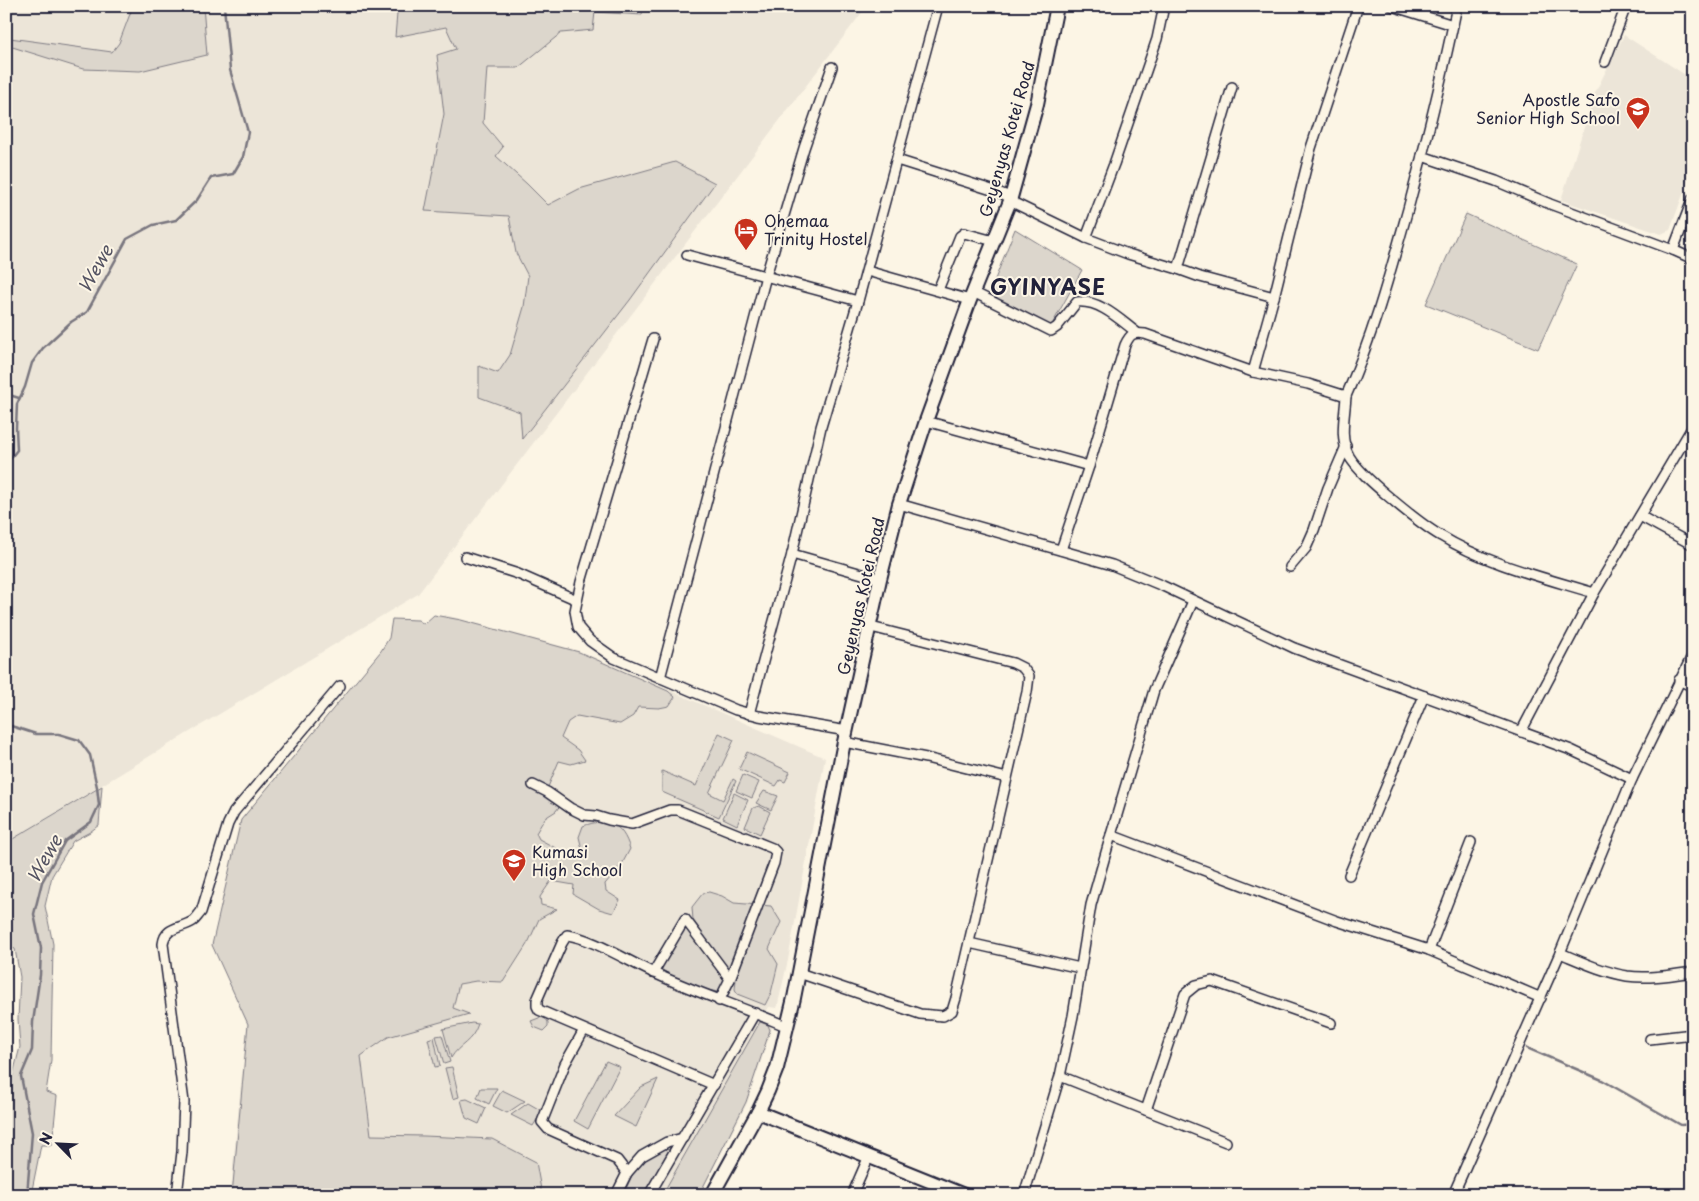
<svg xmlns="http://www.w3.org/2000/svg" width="1699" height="1201" viewBox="0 0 1699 1201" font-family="'Playpen Sans',sans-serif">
<rect width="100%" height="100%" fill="#fcf5e5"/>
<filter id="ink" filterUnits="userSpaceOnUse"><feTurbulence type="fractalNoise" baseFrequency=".02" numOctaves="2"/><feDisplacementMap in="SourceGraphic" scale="10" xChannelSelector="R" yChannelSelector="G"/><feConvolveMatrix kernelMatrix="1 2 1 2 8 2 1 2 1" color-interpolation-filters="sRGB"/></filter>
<g filter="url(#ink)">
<g fill="#ece5d8">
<path d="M 6,6 L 867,6 L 418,594 L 6,843 Z"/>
<path d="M 1624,35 L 1693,80 L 1693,167 L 1670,230 L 1661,234 L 1561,200 L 1595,93 Z"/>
<path d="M 445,615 L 579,651 L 825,758 L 788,960 L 777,1008 L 769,1007 L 761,1021 L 770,1024 L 772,1028 L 747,1103 L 700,1195 L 232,1195 L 233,1165 L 247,1024 L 212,944 L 240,820 L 386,645 L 409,660 Z"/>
</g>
<g fill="#dcd6cc" stroke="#7f7c84">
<path d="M 6,6 L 13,6 L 10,38 L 112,52 L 119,43 L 133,6 L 203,6 L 207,55 L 140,71 L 83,69 L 6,45 Z"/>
<path d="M 400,6 L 643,6 L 642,15 L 595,12 L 593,30 L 561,33 L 518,68 L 487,68 L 483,123 L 503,147 L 496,156 L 527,184 L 548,205 L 579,189 L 675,162 L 715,183 L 630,300 L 522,439 L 520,412 L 479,397 L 479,366 L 498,373 L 510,355 L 524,307 L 528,276 L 516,253 L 509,216 L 425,211 L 444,114 L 437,55 L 456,49 L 446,27 L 395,37 L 397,14 Z"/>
<path d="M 1466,214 L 1577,264 L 1538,349 L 1426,304 Z"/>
<path d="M 1015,229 L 1082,270 L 1050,328 L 988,297 Z"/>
<path d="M 434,615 L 461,620 L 579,652 L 668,691 L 675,697 L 669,706 L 659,708 L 638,707 L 633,716 L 620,724 L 577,716 L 568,722 L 561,738 L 578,750 L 585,760 L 571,764 L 559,761 L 548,787 L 561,804 L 556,811 L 545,818 L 536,833 L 539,839 L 574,858 L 582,849 L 579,837 L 583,826 C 608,817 622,823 630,849 L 622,864 L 605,884 L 606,891 L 620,900 L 613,913 L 599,909 L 573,894 L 574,885 L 551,881 L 540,897 L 541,905 L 557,909 L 539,919 L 529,941 L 503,982 L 476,981 L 459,984 L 453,1008 L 469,1014 L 388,1037 L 361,1056 L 371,1135 L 424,1136 L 492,1139 L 536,1162 L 542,1195 L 232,1195 L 248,1024 L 212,945 L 241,820 L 381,651 L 389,638 L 392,619 L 418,620 L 424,624 Z"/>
<path d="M 719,733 L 734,740 L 709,793 L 723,800 L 733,779 L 736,781 L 719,817 L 662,792 L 662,771 L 696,786 Z"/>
<path d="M 747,752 L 790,772 L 785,782 L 780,780 L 776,786 L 739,769 Z"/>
<path d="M 743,775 L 759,782 L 752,798 L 736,791 Z"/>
<path d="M 102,786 L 99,825 L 90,832 L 73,841 L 52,876 L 45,906 L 53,944 L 51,1060 L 46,1092 L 57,1096 L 52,1145 L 41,1145 L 31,1195 L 6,1195 L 6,1099 L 11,1097 L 12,1078 L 20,1047 L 18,1019 L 20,977 L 15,949 L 6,944 L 6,843 Z"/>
<path d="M 764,791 L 778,796 L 771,810 L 756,803 Z"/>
<path d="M 734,793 L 748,800 L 737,825 L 723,818 Z"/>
<path d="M 759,806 L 770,812 L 760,834 L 745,827 L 753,808 Z"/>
<path d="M 709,892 L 722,896 L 734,903 L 771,906 L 781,922 L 769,949 L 778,964 L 771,993 L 765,1005 L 737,994 L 735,989 L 736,980 L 693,920 L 692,907 L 703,893 Z"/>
<path d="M 688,929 L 692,932 L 725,980 L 721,989 L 718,992 L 688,986 L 661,969 L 683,931 Z"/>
<path d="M 544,1016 L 548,1022 L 548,1027 L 544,1031 L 534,1027 L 531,1021 Z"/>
<path d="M 760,1022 L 768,1025 L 770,1030 L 746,1102 L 699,1195 L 662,1195 Z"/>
<path d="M 472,1023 L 478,1024 C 472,1043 459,1044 451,1058 L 443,1029 Z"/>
<path d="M 442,1035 L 450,1062 L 444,1064 L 436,1036 Z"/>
<path d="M 434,1037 L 440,1066 L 435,1067 L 428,1039 Z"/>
<path d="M 606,1061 L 620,1067 L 588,1129 L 574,1121 Z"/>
<path d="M 452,1067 L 459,1097 L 453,1099 L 445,1068 Z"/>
<path d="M 658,1079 L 636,1127 L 614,1116 L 641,1087 Z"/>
<path d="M 481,1088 L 497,1088 L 489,1104 L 477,1098 Z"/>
<path d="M 502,1090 L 525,1101 L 507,1113 L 493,1106 Z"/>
<path d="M 467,1099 L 486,1108 L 479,1124 L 466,1118 L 461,1100 Z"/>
<path d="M 528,1103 L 542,1111 L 533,1126 L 511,1115 Z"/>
<path d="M 673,1142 L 648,1189 L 631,1192 L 626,1189 L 637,1164 Z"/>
</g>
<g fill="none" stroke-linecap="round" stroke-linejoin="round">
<g stroke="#78757e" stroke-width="2.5">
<path d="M 6,394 L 19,398"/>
<path d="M 6,464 L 17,450 L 16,428 L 17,404 L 25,387 L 32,363 L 43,348 L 71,322 L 87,312 L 127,239 L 153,225 L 176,220 L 197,200 L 211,178 L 233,174 L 243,157 L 248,132 L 230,70 L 224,6"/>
<path d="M 6,728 L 11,726 L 36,734 L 59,734 L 79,740 L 90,755 L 97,787 L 99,805 L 91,822 L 65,841 L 42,882 L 34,914 L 41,948 L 40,975 L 33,1022 L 32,1050 L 21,1076 L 32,1133 L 27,1195"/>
<path d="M 1527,1048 L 1602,1080 L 1681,1125 L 1693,1124"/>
</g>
<defs>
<g id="street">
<path d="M 1392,6 L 1453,25"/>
<path d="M 1605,62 L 1626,6"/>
<path d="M 1422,156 L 1496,181 L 1550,204 L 1673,250 L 1693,259"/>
<path d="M 897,160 L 995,191 L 1010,197"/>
<path d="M 1010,201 L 1086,238 L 1128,254 L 1178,269 L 1200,277 L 1274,297"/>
<path d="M 1086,238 L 1114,164 L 1157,39 L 1164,6"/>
<path d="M 1673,250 L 1693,198"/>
<path d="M 687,255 L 858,301"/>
<path d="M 1178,269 L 1232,87"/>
<path d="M 867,271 L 970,300"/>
<path d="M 938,290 L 960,236 L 964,233 L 994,241"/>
<path d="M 973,292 L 1051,331 L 1057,327 L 1077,302 C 1100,300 1119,319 1136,332"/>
<path d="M 653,339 L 581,582 L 575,611 L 578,627 L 590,641 L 614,658 L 736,710 L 759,716 L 847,731"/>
<path d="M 1253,372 L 1274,297 L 1311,148 L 1358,6"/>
<path d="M 1346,396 C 1345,416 1339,438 1349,456 C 1358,471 1376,486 1389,497 C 1406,511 1422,525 1441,536 C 1484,563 1545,578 1594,593"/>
<path d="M 926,421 L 1089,466"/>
<path d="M 899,504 L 1112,565 L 1163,586 L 1294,648 L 1571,750 L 1632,779"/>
<path d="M 1640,516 L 1693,545"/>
<path d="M 1061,550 L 1089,466 L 1125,345 C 1130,334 1133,332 1145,334 L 1253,372 L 1308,384 L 1346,396 C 1373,336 1390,273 1408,209 C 1426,142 1443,74 1457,6"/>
<path d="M 792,554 L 880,579"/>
<path d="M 465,557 L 518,574 L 577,600"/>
<path d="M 1290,567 L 1306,548 L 1314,530 L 1328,488 L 1346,446"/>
<path d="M 660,678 L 766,276 L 804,148 L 832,67"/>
<path d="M 1679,680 L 1693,687"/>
<path d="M 749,714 L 792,554 L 821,427 L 858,301 L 938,6"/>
<path d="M 1521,732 L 1594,593 L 1693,426"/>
<path d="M 844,742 L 926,758 L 1007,778"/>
<path d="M 533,785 L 547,792 L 570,808 L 584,815 L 596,816 L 609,820 L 632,824 L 670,810 L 678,810 L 772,848 L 776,852 L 774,863 L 730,979 L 719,1001"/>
<path d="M 1111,835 L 1337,921 L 1429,950 L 1541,998"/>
<path d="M 1349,875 L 1424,696"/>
<path d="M 969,943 L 1080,968"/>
<path d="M 1429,950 L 1471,842"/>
<path d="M 1560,953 C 1582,962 1603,972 1627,976 C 1648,979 1672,975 1693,972"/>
<path d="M 653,973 L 685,919 L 730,979"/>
<path d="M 799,973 L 920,1014 L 943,1016 L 952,1011 L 956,998 L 1027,692 L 1029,676 L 1023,668 L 1013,663 L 871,627"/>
<path d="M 584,1030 L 565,1064 L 542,1122 L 548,1129 L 617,1160 L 627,1173 L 617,1193"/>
<path d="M 1650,1039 L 1693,1034"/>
<path d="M 1060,1076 L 1226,1142"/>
<path d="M 714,1085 L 539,1010 L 537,1006 L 537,1000 L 562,943 L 567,935 C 589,937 630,962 652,972 C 696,993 743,1007 788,1027"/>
<path d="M 1146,1110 L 1185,994 L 1196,985 L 1212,981 L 1331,1023"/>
<path d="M 627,1173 L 642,1156 L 667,1142 L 683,1138"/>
<path d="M 177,1195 L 182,1152 L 184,1102 L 163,944 C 165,926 181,929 193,921 C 196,919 198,915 201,912 L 228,824 L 234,812 L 340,686"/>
<path d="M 649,1195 L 755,1013"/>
<path d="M 852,1195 L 869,1156"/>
<path d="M 1024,1195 L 1060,1076 L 1073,1016 L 1091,905 L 1111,835 L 1154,690 L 1193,601"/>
<path d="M 1453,1195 L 1560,953 L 1632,779 L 1693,654"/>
</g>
<g id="secondary">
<path d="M 758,1112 L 964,1195"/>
<path d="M 712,1195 L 758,1112 L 768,1091 L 777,1068 L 794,998 L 844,742 L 880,579 L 899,504 L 926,421 L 970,300 L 1010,201 L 1037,104 L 1057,6"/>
</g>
</defs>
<use href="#street" stroke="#22223b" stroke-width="12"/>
<use href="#secondary" stroke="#22223b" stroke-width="16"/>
<use href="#street" stroke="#fcf5e5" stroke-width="9"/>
<use href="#secondary" stroke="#fcf5e5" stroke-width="12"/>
</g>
</g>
<defs>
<symbol id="school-pin" viewBox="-11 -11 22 30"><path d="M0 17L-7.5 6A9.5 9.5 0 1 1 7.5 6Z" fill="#c8321e" stroke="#fcf5e5"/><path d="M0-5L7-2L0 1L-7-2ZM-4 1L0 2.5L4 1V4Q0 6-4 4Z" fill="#fff"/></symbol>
<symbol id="hotel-pin" viewBox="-11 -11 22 30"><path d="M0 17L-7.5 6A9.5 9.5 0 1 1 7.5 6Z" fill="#c8321e" stroke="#fcf5e5"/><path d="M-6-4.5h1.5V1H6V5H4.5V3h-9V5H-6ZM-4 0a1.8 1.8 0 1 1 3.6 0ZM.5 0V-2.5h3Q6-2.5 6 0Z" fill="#fff"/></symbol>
</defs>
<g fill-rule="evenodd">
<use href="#school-pin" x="1624" y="95" width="28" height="38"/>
<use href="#hotel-pin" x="732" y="216" width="28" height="38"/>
<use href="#school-pin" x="500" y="847" width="28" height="38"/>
</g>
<g text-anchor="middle" stroke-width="4" stroke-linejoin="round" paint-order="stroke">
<g font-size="16" fill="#22223b" stroke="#fcf5e5" text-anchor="start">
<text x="1620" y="106" text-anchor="end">Apostle Safo<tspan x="1620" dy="18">Senior High School</tspan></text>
<text x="764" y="227">Ohemaa<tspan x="764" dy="18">Trinity Hostel</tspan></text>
<text x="532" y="858">Kumasi<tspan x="532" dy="18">High School</tspan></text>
</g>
<g font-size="16" fill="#22223b" stroke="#fcf5e5">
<text transform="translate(1007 139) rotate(-74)" y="6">Geyenyas Kotei Road</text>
<text transform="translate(861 596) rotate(-77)" y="6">Geyenyas Kotei Road</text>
</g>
<g font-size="18" font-style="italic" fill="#545362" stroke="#fcf5e5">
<text transform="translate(96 269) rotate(-61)" y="6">Wewe</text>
<text transform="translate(45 859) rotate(-60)" y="6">Wewe</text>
</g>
<g font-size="21" font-weight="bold" letter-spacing="1" fill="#22223b" stroke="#fcf5e5">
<text x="1048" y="295">GYINYASE</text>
</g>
</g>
<rect width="1699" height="1201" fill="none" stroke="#fcf5e5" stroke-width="25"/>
<rect x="12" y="12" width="1674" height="1176" fill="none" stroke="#22223b" stroke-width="2" filter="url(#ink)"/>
<g transform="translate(58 1144) rotate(294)" stroke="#fcf5e5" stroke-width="4" paint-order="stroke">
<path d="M0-4L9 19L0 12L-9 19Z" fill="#22223b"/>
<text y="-8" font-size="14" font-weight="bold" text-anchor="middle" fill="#22223b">N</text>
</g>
</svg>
